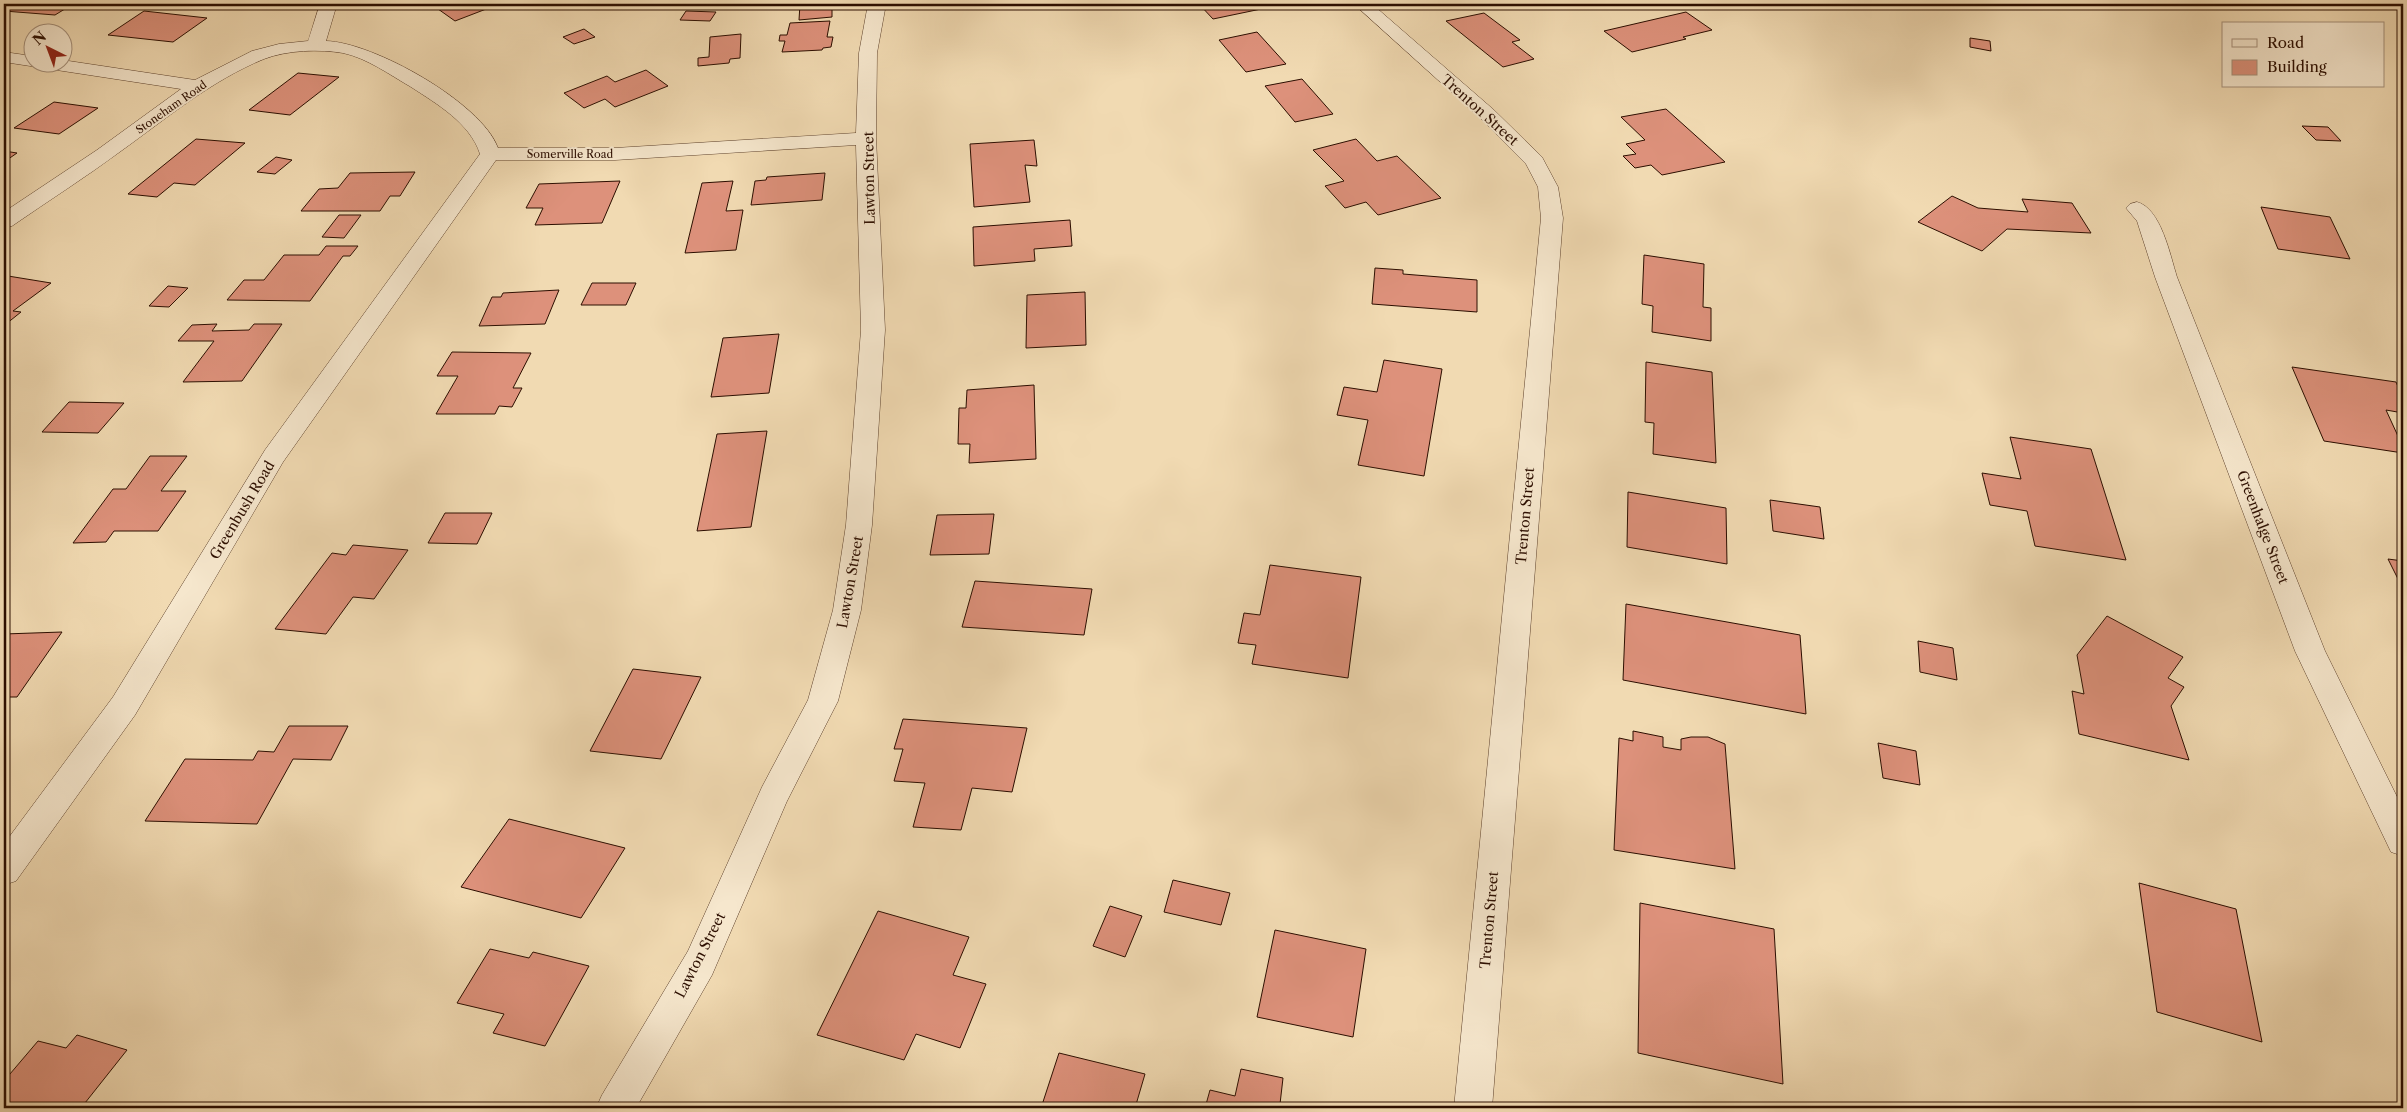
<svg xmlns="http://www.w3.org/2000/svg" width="2407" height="1112" viewBox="0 0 2407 1112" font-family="'Libre Caslon Text',serif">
<rect width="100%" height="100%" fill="#f1dab2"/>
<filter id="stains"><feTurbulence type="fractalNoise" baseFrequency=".004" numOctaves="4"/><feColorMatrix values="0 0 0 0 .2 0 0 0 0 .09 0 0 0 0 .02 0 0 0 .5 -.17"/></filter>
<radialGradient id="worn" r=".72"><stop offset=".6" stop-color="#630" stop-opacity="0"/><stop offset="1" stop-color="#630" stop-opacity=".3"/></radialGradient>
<g fill="#dd917b" stroke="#2c0e00">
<path d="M 12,4 L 73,4 L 55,15 L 4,11 L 4,9 Z"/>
<path d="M 431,4 L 491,4 L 494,6 L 455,21 Z"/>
<path d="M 800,4 L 832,4 L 832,17 L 799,20 Z"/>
<path d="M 1199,4 L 1255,4 L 1261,9 L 1213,19 Z"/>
<path d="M 144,11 L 207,18 L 173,42 L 108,35 Z"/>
<path d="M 686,11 L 716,12 L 710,21 L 680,20 Z"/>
<path d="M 1686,12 L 1712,30 L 1683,37 L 1686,39 L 1632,52 L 1604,31 Z"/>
<path d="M 1484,13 L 1520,40 L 1512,42 L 1534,59 L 1503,67 L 1446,21 Z"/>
<path d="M 830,21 L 827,37 L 833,37 L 831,47 L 823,48 L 822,50 L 782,52 L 785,41 L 779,41 L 780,35 L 787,35 L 790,23 Z"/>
<path d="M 584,29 L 595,37 L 574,44 L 563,37 Z"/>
<path d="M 1257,32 L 1286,64 L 1246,72 L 1219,40 Z"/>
<path d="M 741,34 L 740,58 L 730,59 L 729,63 L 698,66 L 698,58 L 709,57 L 710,37 Z"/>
<path d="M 1970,38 L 1990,41 L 1991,51 L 1970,47 Z"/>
<path d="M 646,70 L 668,86 L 615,107 L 605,99 L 584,108 L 564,93 L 607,76 L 615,82 Z"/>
<path d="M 298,73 L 339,77 L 290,115 L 249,110 Z"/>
<path d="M 1302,79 L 1333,114 L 1295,122 L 1265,86 Z"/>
<path d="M 54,102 L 98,108 L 59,134 L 14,128 Z"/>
<path d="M 1666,109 L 1725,162 L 1662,175 L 1651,165 L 1635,168 L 1623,156 L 1636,154 L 1626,144 L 1645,140 L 1621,117 Z"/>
<path d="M 2302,126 L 2328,127 L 2341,141 L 2316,140 Z"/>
<path d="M 196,139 L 245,143 L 195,185 L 174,183 L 157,197 L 128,194 Z"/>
<path d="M 1356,139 L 1377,161 L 1397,156 L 1441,198 L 1378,215 L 1366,202 L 1345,208 L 1325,186 L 1344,181 L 1313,150 Z"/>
<path d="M 1034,140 L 1037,166 L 1025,165 L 1030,202 L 974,207 L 970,144 Z"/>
<path d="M 4,151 L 17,153 L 4,162 Z"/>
<path d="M 276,157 L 292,160 L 275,174 L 257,172 Z"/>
<path d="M 415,172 L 400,196 L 390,196 L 380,211 L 301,211 L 319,189 L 338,188 L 350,173 Z"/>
<path d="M 825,173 L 822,200 L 751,205 L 755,181 L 766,180 L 767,177 Z"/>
<path d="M 620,181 L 602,223 L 535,225 L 543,208 L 526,208 L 539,184 Z"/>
<path d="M 733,181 L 726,211 L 743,210 L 736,250 L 685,253 L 702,183 Z"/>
<path d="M 1952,196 L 1978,208 L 2028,212 L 2022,199 L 2072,203 L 2091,233 L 2007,229 L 1982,251 L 1918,222 Z"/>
<path d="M 2261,207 L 2330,217 L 2350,259 L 2278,249 Z"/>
<path d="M 339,215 L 361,215 L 344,238 L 322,237 Z"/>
<path d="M 1070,220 L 1072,246 L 1034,249 L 1035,261 L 974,266 L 973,227 Z"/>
<path d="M 326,246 L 358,246 L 350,256 L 343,256 L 310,301 L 227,300 L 244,280 L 264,280 L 284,255 L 319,255 Z"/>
<path d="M 1644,255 L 1704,264 L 1703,307 L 1711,308 L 1711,341 L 1652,332 L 1653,306 L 1642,304 Z"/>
<path d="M 1375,268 L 1403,270 L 1403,274 L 1477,280 L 1477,312 L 1372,304 Z"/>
<path d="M 8,276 L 51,283 L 13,311 L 21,312 L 6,324 L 4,324 L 4,279 Z"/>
<path d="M 592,283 L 636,283 L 626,305 L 581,305 Z"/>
<path d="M 168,286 L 188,288 L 169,307 L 149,306 Z"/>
<path d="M 559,290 L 545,324 L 479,326 L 492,297 L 501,297 L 503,293 Z"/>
<path d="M 1085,292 L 1086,345 L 1026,348 L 1027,295 Z"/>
<path d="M 217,324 L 212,331 L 249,330 L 254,324 L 282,324 L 242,381 L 183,382 L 214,341 L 178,341 L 192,325 Z"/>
<path d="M 779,334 L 769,393 L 711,397 L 723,338 Z"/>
<path d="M 452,352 L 531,353 L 513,388 L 522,388 L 512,407 L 499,406 L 495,414 L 436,414 L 458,376 L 437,376 Z"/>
<path d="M 1384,360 L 1442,369 L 1424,476 L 1358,465 L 1368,420 L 1337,415 L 1344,387 L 1377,392 Z"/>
<path d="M 1646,362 L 1712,372 L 1716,463 L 1653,454 L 1654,423 L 1645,422 Z"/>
<path d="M 2292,367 L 2396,382 L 2403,398 L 2403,413 L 2386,410 L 2403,447 L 2403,453 L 2324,441 Z"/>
<path d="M 1034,385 L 1036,459 L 969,463 L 970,444 L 958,444 L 959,408 L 966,408 L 967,390 Z"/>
<path d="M 69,402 L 124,403 L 98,433 L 42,432 Z"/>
<path d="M 767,431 L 751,527 L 697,531 L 717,434 Z"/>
<path d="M 2010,437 L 2091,449 L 2126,560 L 2035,546 L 2027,511 L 1990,505 L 1982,473 L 2021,479 Z"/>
<path d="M 150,456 L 187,456 L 161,491 L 186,491 L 158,531 L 114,531 L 106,542 L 73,543 L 113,489 L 126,489 Z"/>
<path d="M 1628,492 L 1726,508 L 1727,564 L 1627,547 Z"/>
<path d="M 1770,500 L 1820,507 L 1824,539 L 1773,531 Z"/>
<path d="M 445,513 L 492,513 L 477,544 L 428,543 Z"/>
<path d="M 994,514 L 989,554 L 930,555 L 937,515 Z"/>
<path d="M 353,545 L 408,550 L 374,599 L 353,597 L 326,634 L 275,629 L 332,553 L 346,555 Z"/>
<path d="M 2388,559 L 2403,561 L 2403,589 Z"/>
<path d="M 1270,565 L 1361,577 L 1348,678 L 1252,664 L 1256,645 L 1238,643 L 1244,613 L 1260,615 Z"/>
<path d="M 975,581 L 1092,589 L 1084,635 L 962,627 Z"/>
<path d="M 1626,604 L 1800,635 L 1806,714 L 1623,680 Z"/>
<path d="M 2107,616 L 2183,657 L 2168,678 L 2184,687 L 2171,706 L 2189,760 L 2079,734 L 2072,691 L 2084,694 L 2077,655 Z"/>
<path d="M 62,632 L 17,697 L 4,697 L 4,634 Z"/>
<path d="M 1918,641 L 1953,648 L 1957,680 L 1920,672 Z"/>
<path d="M 633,669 L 701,677 L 661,759 L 590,751 Z"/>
<path d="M 903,719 L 1027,728 L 1012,792 L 972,788 L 961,830 L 913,827 L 925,783 L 894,781 L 903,749 L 894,749 Z"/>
<path d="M 289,726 L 348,726 L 331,760 L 293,759 L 257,824 L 145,821 L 185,759 L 253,760 L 258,751 L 274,752 Z"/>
<path d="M 1633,731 L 1663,737 L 1663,747 L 1681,750 L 1681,739 L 1691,737 L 1708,737 L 1725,744 L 1735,869 L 1614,850 L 1619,738 L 1633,741 Z"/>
<path d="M 1878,743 L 1916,751 L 1920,785 L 1883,778 Z"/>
<path d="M 509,819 L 625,848 L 581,918 L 461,887 Z"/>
<path d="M 1173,880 L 1230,893 L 1221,925 L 1164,912 Z"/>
<path d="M 2139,883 L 2236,909 L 2262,1042 L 2157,1012 Z"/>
<path d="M 1640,903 L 1774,929 L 1783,1084 L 1638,1053 Z"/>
<path d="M 1110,906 L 1142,916 L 1125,957 L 1093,946 Z"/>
<path d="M 878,911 L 969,937 L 953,975 L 986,984 L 960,1048 L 916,1034 L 904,1060 L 817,1035 Z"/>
<path d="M 1275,930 L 1366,949 L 1353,1037 L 1257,1017 Z"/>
<path d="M 490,949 L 529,958 L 533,952 L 589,966 L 545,1046 L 493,1033 L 504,1014 L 457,1003 Z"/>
<path d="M 77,1035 L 127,1050 L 81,1108 L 4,1108 L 4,1081 L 38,1041 L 66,1048 Z"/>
<path d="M 1059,1053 L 1145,1074 L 1135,1108 L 1041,1108 Z"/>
<path d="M 1241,1069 L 1283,1078 L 1280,1104 L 1295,1108 L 1205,1108 L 1210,1090 L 1235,1096 Z"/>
</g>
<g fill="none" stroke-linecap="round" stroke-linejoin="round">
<defs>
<g id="street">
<path d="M 320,4 L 337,4 L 326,41 C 373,42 482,103 498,148 L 615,148 L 856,133 L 859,53 L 868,4 L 886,4 L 877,53 L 876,138 L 885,330 L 872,525 L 861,610 L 838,701 L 787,801 L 712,975 L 636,1108 L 596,1108 L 602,1095 L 688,951 L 762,787 L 808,700 L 833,610 L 846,525 L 861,330 L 856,145 L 615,160 L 496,160 L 283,462 L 135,715 L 16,881 L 4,885 L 4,844 L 113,697 L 265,450 L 480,154 C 470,123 437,104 411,87 C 390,75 367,58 343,53 C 320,49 287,50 264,59 C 212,80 167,118 121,151 C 86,177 48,201 12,226 L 4,227 L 4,212 L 97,150 L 181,89 L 4,62 L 4,52 L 32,56 L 32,62 L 62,62 L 62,60 L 195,80 L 252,51 L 279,44 L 308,41 Z"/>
<path d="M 1354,4 L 1372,4 L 1494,110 L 1542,157 L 1558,187 L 1563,218 L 1492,1108 L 1454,1108 L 1541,218 L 1538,187 L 1526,164 L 1480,118 Z"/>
<path d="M 2137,202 C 2161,208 2170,255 2177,277 L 2325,651 L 2403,809 L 2403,856 L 2391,852 L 2295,651 L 2155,277 L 2137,221 L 2126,208 L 2130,204 Z"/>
</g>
</defs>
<use href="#street" stroke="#5d412c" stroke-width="1"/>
<use href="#street" fill="#f6e7cd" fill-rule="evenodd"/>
</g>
<g text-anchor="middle" stroke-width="4" stroke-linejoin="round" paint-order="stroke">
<g font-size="11" fill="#2c0e00" stroke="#f6e7cd">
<text transform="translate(171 107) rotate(-35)" y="4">Stoneham Road</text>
<text x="570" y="158">Somerville Road</text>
</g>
<g font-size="14" fill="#2c0e00" stroke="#f6e7cd">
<text transform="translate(1480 110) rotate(42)" y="5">Trenton Street</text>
<text transform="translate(869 178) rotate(-91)" y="5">Lawton Street</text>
<text transform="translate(242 510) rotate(-59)" y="5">Greenbush Road</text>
<text transform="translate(1525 516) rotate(-85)" y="5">Trenton Street</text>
<text transform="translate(2263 527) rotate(69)" y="5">Greenhalge Street</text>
<text transform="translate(850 582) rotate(-80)" y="5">Lawton Street</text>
<text transform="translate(1489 920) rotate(-85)" y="5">Trenton Street</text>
<text transform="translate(700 955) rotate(-63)" y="5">Lawton Street</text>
</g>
</g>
<rect width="2407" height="1112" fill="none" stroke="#f1dab2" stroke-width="20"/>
<rect x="5" y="5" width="2397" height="1102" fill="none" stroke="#2c0e00" stroke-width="2.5"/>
<rect x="10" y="10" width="2387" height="1092" fill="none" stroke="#2c0e00"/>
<rect x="2222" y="22" width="162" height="65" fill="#f6e7cd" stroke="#a5907b"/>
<rect x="2232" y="39" width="25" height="8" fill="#f6e7cd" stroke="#a5907b"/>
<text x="2267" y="48" font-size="15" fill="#2c0e00">Road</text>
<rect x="2232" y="60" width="25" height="15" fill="#dd917b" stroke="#a5907b"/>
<text x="2267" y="72" font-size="15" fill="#2c0e00">Building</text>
<g transform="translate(48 48) rotate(318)"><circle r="24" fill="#f6e7cd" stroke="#a5907b"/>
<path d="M0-4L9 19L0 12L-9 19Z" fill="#8f2418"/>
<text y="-8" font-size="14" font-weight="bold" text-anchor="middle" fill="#2c0e00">N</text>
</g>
<rect width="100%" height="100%" filter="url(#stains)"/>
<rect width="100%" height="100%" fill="url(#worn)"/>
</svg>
